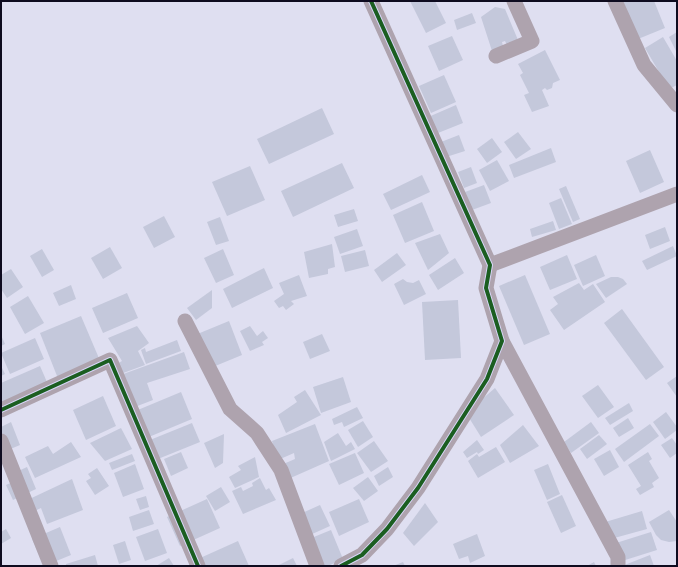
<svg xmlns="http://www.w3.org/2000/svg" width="678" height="567" viewBox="0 0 678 567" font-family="Ubuntu,sans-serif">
<rect width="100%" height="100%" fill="#dfdff1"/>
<g fill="#c4c8db">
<path d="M 410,1 L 435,1 L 446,23 L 426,33 Z"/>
<path d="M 623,1 L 654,1 L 665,28 L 638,39 Z"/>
<path d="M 495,7 L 505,9 L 518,40 L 507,45 L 505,41 L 502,42 L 503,46 L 492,51 L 481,17 Z"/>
<path d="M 472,13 L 476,23 L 457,30 L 454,20 Z"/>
<path d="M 677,32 L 677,53 L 669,37 Z"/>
<path d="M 452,36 L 463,60 L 439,71 L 428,46 Z"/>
<path d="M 663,37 L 677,61 L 677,85 L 669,89 L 645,48 Z"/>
<path d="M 545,50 L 560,80 L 553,83 L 552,88 L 547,90 L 545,88 L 542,90 L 549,106 L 532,112 L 524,95 L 529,93 L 520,75 L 523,73 L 518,64 Z"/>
<path d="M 444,75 L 456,102 L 431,113 L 419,86 Z"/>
<path d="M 456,105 L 463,123 L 433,135 L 426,118 Z"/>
<path d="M 322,108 L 334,134 L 269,164 L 257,139 Z"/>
<path d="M 518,132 L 531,149 L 516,159 L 504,142 Z"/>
<path d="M 459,135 L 465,151 L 446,157 L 441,142 Z"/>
<path d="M 492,138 L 502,152 L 487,163 L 477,149 Z"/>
<path d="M 551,148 L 556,162 L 514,178 L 509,165 Z"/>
<path d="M 650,150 L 664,182 L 640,193 L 626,161 Z"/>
<path d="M 497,160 L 509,181 L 490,191 L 479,170 Z"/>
<path d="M 342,163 L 354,188 L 293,217 L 281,191 Z"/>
<path d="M 250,166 L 265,200 L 227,216 L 212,182 Z"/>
<path d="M 471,167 L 477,183 L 464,188 L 458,172 Z"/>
<path d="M 422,175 L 430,192 L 391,210 L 383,194 Z"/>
<path d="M 484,185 L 491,203 L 472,210 L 465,192 Z"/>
<path d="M 566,186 L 580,219 L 573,222 L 559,189 Z"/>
<path d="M 561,198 L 572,224 L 559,229 L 549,203 Z"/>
<path d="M 422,202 L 434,231 L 405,243 L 393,215 Z"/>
<path d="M 354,209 L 358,221 L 338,227 L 334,215 Z"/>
<path d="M 164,216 L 175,237 L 154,248 L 143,227 Z"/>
<path d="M 220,217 L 229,241 L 216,245 L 207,222 Z"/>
<path d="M 553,221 L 556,230 L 532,237 L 530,229 Z"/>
<path d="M 665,227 L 670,241 L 650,249 L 645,235 Z"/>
<path d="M 357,229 L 363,246 L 340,254 L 334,237 Z"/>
<path d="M 440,234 L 449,253 L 428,270 L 415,243 Z"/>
<path d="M 332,244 L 335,267 L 328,269 L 328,274 L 309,278 L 304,252 Z"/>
<path d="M 673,246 L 677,256 L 647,270 L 642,261 Z"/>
<path d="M 110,247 L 122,268 L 103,279 L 91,258 Z"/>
<path d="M 42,249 L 54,270 L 42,277 L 30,256 Z"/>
<path d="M 223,249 L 234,275 L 216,283 L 204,258 Z"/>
<path d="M 365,250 L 369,266 L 345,272 L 341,256 Z"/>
<path d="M 397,253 L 406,265 L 382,282 L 374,270 Z"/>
<path d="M 567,255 L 577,279 L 550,290 L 540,267 Z"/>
<path d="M 596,255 L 605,276 L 583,286 L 574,265 Z"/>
<path d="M 455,258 L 464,273 L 438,290 L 429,275 Z"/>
<path d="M 264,268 L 273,288 L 232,308 L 223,289 Z"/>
<path d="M 11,269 L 23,287 L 7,298 L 1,289 L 1,275 Z"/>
<path d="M 299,275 L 307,296 L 291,301 L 294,304 L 286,310 L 283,306 L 279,308 L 274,301 L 284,294 L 279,283 Z"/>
<path d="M 525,275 L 550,334 L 524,345 L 499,286 Z"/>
<path d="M 611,277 L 618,277 L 623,279 L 627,284 L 606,298 L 596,284 Z"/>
<path d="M 403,279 L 407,282 L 413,283 L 419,280 L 426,294 L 404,305 L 394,284 Z"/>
<path d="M 579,283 L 584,290 L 593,284 L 605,302 L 564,330 L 550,310 L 558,304 L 553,297 Z"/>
<path d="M 71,285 L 76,299 L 59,306 L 53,293 Z"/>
<path d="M 212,290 L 212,308 L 196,320 L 187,308 Z"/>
<path d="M 127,293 L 138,318 L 103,333 L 92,308 Z"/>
<path d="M 28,296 L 44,323 L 25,334 L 10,307 Z"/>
<path d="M 458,300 L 461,358 L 425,360 L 422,302 Z"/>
<path d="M 622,309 L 664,367 L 646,380 L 604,323 Z"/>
<path d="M 81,316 L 101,363 L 59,381 L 40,333 Z"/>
<path d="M 229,321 L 242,355 L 208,369 L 195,335 Z"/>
<path d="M 137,326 L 149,343 L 138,351 L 145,365 L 115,376 L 110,368 L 122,361 L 108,338 Z"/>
<path d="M 250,326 L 257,336 L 263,331 L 268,338 L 262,342 L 264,345 L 250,351 L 240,331 Z"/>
<path d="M 322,334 L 330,351 L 310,359 L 303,342 Z"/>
<path d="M 1,335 L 5,344 L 1,346 Z"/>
<path d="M 35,338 L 44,359 L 10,374 L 1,353 Z"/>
<path d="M 177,340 L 181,351 L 146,364 L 141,350 L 145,348 L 146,352 Z"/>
<path d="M 184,352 L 190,369 L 147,383 L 153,400 L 127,410 L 115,377 Z"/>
<path d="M 1,366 L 5,374 L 1,376 Z"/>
<path d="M 40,366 L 50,389 L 1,410 L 1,383 Z"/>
<path d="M 677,376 L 677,397 L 667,383 Z"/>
<path d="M 343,377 L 351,402 L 321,413 L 313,387 Z"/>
<path d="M 598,385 L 614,407 L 598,418 L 582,396 Z"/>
<path d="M 495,388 L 514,415 L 481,437 L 466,413 Z"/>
<path d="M 305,390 L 321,415 L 286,433 L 278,415 L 297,402 L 294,397 Z"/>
<path d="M 181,392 L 192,419 L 144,439 L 133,412 Z"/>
<path d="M 103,396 L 116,426 L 86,440 L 73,410 Z"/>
<path d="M 629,403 L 633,411 L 610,425 L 605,418 Z"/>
<path d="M 357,407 L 363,418 L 344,427 L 342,422 L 334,425 L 332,419 Z"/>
<path d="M 666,412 L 677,427 L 677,430 L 665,439 L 653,422 Z"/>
<path d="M 628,418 L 634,428 L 619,437 L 613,428 Z"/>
<path d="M 363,421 L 373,437 L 358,447 L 348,430 Z"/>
<path d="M 11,422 L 20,445 L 1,453 L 1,427 Z"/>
<path d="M 591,422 L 599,433 L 571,453 L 564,442 Z"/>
<path d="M 192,423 L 200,442 L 153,461 L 145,442 Z"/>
<path d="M 315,424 L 329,461 L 286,480 L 281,465 L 295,459 L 294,453 L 278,460 L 272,441 Z"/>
<path d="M 650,424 L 659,436 L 624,462 L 615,449 Z"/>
<path d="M 523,425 L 539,446 L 510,463 L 500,445 Z"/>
<path d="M 121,428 L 132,449 L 105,461 L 90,443 Z"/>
<path d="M 338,433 L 346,446 L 351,442 L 355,449 L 331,461 L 324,442 Z"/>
<path d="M 224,434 L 223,463 L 215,468 L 204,443 Z"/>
<path d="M 599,435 L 607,444 L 587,459 L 580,449 Z"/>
<path d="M 672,438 L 677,445 L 677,453 L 670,458 L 661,445 Z"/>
<path d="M 477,440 L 484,450 L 478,454 L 477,452 L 467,458 L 463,452 Z"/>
<path d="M 374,441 L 388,461 L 371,472 L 357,453 Z"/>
<path d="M 71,442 L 81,457 L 35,478 L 25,457 L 48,446 L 53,454 Z"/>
<path d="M 496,447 L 505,462 L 478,478 L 468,461 L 477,454 L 479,457 Z"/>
<path d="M 610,450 L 619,467 L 604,476 L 594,459 Z"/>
<path d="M 181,452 L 188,468 L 171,476 L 164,459 Z"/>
<path d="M 648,452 L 652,459 L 649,461 L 659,478 L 652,483 L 654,487 L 640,495 L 636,489 L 641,486 L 628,465 Z"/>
<path d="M 355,453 L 364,473 L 339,485 L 329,464 Z"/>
<path d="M 132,454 L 135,461 L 112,470 L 109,463 Z"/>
<path d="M 255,457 L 259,477 L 235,488 L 229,477 L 241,470 L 238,466 Z"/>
<path d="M 135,464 L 144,489 L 123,497 L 114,473 Z"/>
<path d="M 548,464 L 560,494 L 547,500 L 534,470 Z"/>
<path d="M 27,467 L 36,489 L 13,500 L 6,485 L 15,481 L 12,474 Z"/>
<path d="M 388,467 L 393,477 L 379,486 L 374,476 Z"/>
<path d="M 97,468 L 109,486 L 95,495 L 86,481 L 91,478 L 88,474 Z"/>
<path d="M 368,477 L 378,491 L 364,501 L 353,488 Z"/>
<path d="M 260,478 L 266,490 L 269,488 L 276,500 L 243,514 L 232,491 L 241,487 L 243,491 L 253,486 L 252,483 Z"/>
<path d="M 72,479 L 83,510 L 47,524 L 41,508 L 26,515 L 21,503 Z"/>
<path d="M 221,487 L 230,502 L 215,511 L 206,496 Z"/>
<path d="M 562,495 L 576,526 L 561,533 L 547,502 Z"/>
<path d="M 146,496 L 149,507 L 140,510 L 136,499 Z"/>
<path d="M 207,499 L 220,528 L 180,546 L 167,517 Z"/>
<path d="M 359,499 L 369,522 L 339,536 L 329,512 Z"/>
<path d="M 425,503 L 438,522 L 414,546 L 403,533 Z"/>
<path d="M 320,505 L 330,526 L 310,535 L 300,514 Z"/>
<path d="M 149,510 L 154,524 L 133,531 L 129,517 Z"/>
<path d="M 669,510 L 677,522 L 677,541 L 669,542 L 661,540 L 656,535 L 649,522 Z"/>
<path d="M 642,511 L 647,529 L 607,540 L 602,523 Z"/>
<path d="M 60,527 L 71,555 L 44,566 L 32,539 Z"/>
<path d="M 6,529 L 11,538 L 1,544 L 1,532 Z"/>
<path d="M 158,529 L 167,553 L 145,561 L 136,537 Z"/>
<path d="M 331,530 L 343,559 L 328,566 L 315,566 L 304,541 Z"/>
<path d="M 651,532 L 657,550 L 622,561 L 616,543 Z"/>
<path d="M 477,534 L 485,556 L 470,563 L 468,556 L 459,559 L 453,544 Z"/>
<path d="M 125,541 L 131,560 L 119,564 L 113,545 Z"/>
<path d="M 238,541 L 249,566 L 190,566 L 189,563 Z"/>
<path d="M 95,555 L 98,566 L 66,566 L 66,564 Z"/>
<path d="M 650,555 L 654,566 L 622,566 Z"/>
<path d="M 169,558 L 174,566 L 156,566 Z"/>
<path d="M 293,558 L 297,566 L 277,566 Z"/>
<path d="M 403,562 L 405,566 L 393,566 Z"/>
<path d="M 594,562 L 596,566 L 587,566 Z"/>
</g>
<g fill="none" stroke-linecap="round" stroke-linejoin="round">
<g stroke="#aea3ae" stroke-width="15">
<path d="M 615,1 L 644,65 L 677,105"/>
<path d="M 496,56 L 532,41 L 514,1"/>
<path d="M 490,265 L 677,194"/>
<path d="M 185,321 L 230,409 L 257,433 L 281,470 L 317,566"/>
<path d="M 502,341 L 618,557 L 618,566"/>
<path d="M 1,410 L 110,360 L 198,566"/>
<path d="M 1,441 L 51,566"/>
<path d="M 341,566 L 362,555 L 387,529 L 418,488 L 487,379 L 502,341 L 486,288 L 490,265 L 371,1"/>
</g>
<defs>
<g id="cycleway">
<path d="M 1,410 L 110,360 L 198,566"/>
<path d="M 341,566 L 362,555 L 387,529 L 418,488 L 487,379 L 502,341 L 486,288 L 490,265 L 371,1"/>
</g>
</defs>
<use href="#cycleway" stroke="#d8d7f9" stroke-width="6"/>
<use href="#cycleway" stroke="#1b5e20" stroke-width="4"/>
</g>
<rect width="678" height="567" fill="none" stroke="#0e0b1f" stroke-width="4"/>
</svg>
